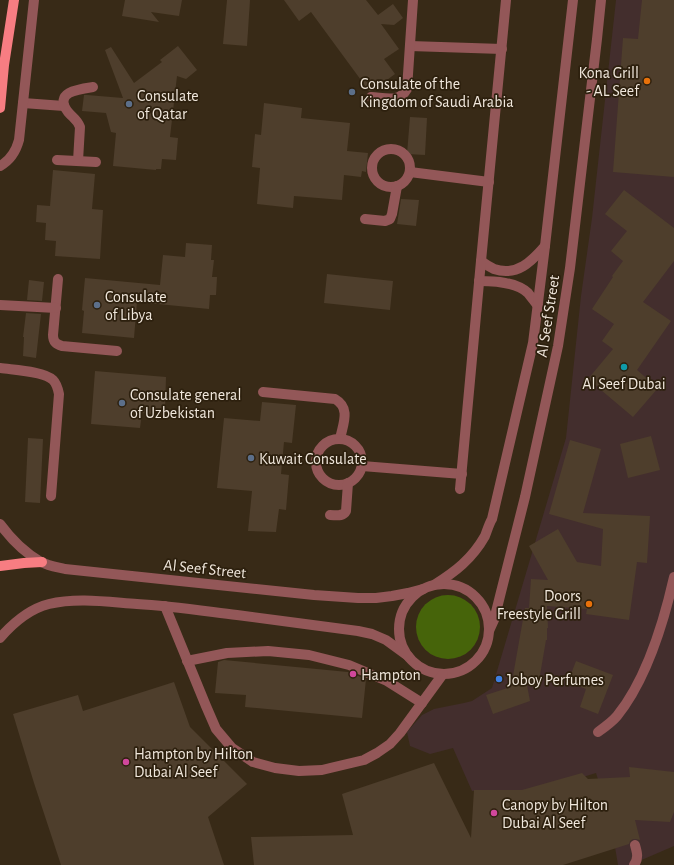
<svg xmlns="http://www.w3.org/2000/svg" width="674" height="865" viewBox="0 0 674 865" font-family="'Alegreya Sans',sans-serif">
<rect width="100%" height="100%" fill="#382a17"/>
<path fill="#432e2d" d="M 616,0 L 674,0 L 674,846 L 630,865 L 618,865 L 610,817 L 596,773 L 534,792 L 472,791 L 453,748 L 430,754 L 410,746 L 407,732 L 422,715 L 434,709 L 464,703 L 472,701 L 492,688 L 566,438 L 581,296 L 592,218 Z"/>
<circle fill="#46640a" cx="448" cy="627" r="32"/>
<g fill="#4e3e2c">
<path d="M 125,0 L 182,0 L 179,16 L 151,12 L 159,22 L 122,16 Z"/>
<path d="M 227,0 L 250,0 L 247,46 L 223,44 Z"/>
<path d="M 284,0 L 366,0 L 378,15 L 393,4 L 403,18 L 394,25 L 381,24 L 399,49 L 384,59 L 395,74 L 372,91 L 369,91 L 311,12 L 299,21 Z"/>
<path d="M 642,0 L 674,0 L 674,177 L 613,172 L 623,38 L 638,39 Z"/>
<path d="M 178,46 L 197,70 L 186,79 L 177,76 L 170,137 L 178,138 L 176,160 L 162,159 L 161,169 L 156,169 L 156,170 L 113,166 L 116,133 L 111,132 L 106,113 L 82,111 L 84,95 L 87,95 L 123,98 L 105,50 L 111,47 L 134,83 L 162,62 L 160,60 Z"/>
<path d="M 264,103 L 302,108 L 301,118 L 350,123 L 347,151 L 368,153 L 366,172 L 362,171 L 361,177 L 344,175 L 342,200 L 294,196 L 293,208 L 257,204 L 260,168 L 252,167 L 255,134 L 261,135 Z"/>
<path d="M 410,117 L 427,118 L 425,155 L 407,154 Z"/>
<path d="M 53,170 L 95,174 L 92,209 L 103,210 L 100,259 L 55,256 L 56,241 L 45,240 L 46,223 L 36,222 L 37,205 L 50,206 Z"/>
<path d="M 624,190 L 674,228 L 674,261 L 643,302 L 671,321 L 637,370 L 658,388 L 633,417 L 588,379 L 613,349 L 602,341 L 614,324 L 592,309 L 613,277 L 612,276 L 623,261 L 611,251 L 627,231 L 605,214 Z"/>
<path d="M 401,199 L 419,200 L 416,226 L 397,224 Z"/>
<path d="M 186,243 L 212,245 L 211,260 L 214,260 L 212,277 L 217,277 L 216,295 L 210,295 L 209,309 L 137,302 L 134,338 L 82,333 L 84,311 L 82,310 L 85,278 L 160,285 L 163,255 L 185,257 Z"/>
<path d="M 327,274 L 393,281 L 390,310 L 324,303 Z"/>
<path d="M 29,280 L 44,282 L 42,301 L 27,300 Z"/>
<path d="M 26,313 L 41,314 L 36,358 L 23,356 L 24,337 L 23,337 Z"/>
<path d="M 95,371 L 166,377 L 165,409 L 152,409 L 152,414 L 142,413 L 140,428 L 91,424 Z"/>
<path d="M 262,402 L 296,405 L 292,443 L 284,442 L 281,474 L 289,475 L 286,510 L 279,509 L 276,532 L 248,531 L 252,491 L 217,488 L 224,418 L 260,421 Z"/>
<path d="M 651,436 L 660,470 L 628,478 L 620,444 Z"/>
<path d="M 28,438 L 43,439 L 40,503 L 25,502 Z"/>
<path d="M 570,440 L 601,449 L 583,513 L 650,516 L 647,563 L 637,562 L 629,620 L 586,614 L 587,609 L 547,606 L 548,628 L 547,628 L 547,640 L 546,640 L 538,687 L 527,685 L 530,701 L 493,714 L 486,695 L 511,687 L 525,608 L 529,608 L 531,579 L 548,580 L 529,546 L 558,529 L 577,562 L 601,566 L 603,529 L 549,514 Z"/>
<path d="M 224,660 L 348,672 L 366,679 L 362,718 L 245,707 L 246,695 L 215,693 L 218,662 Z"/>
<path d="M 576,661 L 613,675 L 598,714 L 580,707 L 586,689 L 568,682 Z"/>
<path d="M 174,682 L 190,727 L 247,784 L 208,817 L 224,865 L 61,865 L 34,783 L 13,714 L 78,695 L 83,711 Z"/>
<path d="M 434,763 L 471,838 L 474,790 L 522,790 L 582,773 L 588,779 L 630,777 L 629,767 L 674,772 L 674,812 L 670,822 L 635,820 L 640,840 L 636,839 L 633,839 L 630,841 L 629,844 L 563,865 L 254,865 L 251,837 L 353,835 L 342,794 Z"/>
</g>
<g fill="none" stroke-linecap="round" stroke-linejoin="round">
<g stroke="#935758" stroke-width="10">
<path d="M 410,46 L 502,49"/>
<path d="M 371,97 C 386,98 399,103 407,89 L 413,0"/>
<path d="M 23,103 L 64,106"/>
<circle cx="391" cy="168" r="19"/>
<path d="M 57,160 L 96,162"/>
<path d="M 78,161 L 80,127 C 77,119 73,118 68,112 C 53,92 79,89 93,87"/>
<path d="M 0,166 C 11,160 16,151 19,140 L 34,0"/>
<path d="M 410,172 L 489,182"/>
<path d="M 365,219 L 385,221 L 390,219 L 392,214 L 397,186"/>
<path d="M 481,261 C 485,264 490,267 494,269 C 517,277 532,261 545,246"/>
<path d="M 58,279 L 53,335 C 53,342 56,344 62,346 L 117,351"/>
<path d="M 479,281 C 495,281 516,282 528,293 C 531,297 535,302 538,306"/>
<path d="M 0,305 L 56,308"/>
<path d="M 0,368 C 13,370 44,371 53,380 C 57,384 58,389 59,394 L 51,496"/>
<path d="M 263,392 L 335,399 C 351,408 343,424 340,439"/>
<circle cx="339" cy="462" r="23"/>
<path d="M 362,466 L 462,474"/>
<path d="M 460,489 L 481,261 L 506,0"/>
<path d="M 330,515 C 336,515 343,517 346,511 L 348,483"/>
<path d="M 0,524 C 11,539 25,553 41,562 C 49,566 57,567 65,569 L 314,595 L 358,598 L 376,598 L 392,596 L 408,593 L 423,589"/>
<circle cx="444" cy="629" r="45"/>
<path d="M 434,585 C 455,572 472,559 485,536 C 487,531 489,524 492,519 L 533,343 L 545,246 L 573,0"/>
<path d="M 165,606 L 206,706 L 216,729 L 232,748 L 253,762 L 275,768 L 299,771 L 322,770 L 364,760 L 377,753 L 390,744 L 400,733 L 443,674"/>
<path d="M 489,631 L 494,620 L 500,596 L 525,497 L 558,346 L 570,268 L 597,39 L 601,0"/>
<path d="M 0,638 C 13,623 29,609 49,604 C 77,597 109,602 137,604 C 171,606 204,611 237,615 C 277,620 318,626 358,631 L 372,634 L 386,640 L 408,656"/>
<path d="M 187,661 L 227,653 L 268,651 L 309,655 L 349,665 L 387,681 L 422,703"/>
<path d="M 598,732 C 605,727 612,722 617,716 C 646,680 664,621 674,577"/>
<path d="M 634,865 C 639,858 637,852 635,845"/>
</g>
<g stroke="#f77d82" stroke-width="10">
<path d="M 0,108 L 4,65 L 14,0"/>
<path d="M 0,566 L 24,563 L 42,562"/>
</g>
</g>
<g fill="#e8710a" stroke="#2d200e" stroke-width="1.5">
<circle cx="647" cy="81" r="4"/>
<circle cx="589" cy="604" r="4"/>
</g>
<g fill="#5c6f8a" stroke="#2d200e" stroke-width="1.5">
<circle cx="352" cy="92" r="4"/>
<circle cx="129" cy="104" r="4"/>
<circle cx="97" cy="305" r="4"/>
<circle cx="122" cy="403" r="4"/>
<circle cx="251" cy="458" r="4"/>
</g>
<circle fill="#0f9aa8" stroke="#2d200e" stroke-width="1.5" cx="624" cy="367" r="4"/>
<g fill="#d1479c" stroke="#2d200e" stroke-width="1.5">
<circle cx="353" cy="674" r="4"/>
<circle cx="126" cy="762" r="4"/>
<circle cx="494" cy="813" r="4"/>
</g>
<circle fill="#3f7fe0" stroke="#2d200e" stroke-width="1.5" cx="499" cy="679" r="4"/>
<g text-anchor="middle" stroke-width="3.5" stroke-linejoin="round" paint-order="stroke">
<g font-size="16" fill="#f0e7dc" stroke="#2d200e" text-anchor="start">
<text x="639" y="78" text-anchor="end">Kona Grill<tspan x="639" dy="18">- AL Seef</tspan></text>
<text x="360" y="89">Consulate of the<tspan x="360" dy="18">Kingdom of Saudi Arabia</tspan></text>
<text x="137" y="101">Consulate<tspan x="137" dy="18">of Qatar</tspan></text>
<text x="105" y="302">Consulate<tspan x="105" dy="18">of Libya</tspan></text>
<text x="624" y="389" text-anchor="middle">Al Seef Dubai</text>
<text x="130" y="400">Consulate general<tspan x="130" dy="18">of Uzbekistan</tspan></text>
<text x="259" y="464">Kuwait Consulate</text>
<text x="581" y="601" text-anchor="end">Doors<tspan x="581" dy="18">Freestyle Grill</tspan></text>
<text x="361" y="680">Hampton</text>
<text x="507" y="685">Joboy Perfumes</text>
<text x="134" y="759">Hampton by Hilton<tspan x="134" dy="18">Dubai Al Seef</tspan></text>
<text x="502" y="810">Canopy by Hilton<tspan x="502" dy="18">Dubai Al Seef</tspan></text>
</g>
<g font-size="16" fill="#f0e7dc" stroke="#2d200e">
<text transform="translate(547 316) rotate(-81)" y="6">Al Seef Street</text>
<text transform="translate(205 568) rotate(6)" y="6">Al Seef Street</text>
</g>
</g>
</svg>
